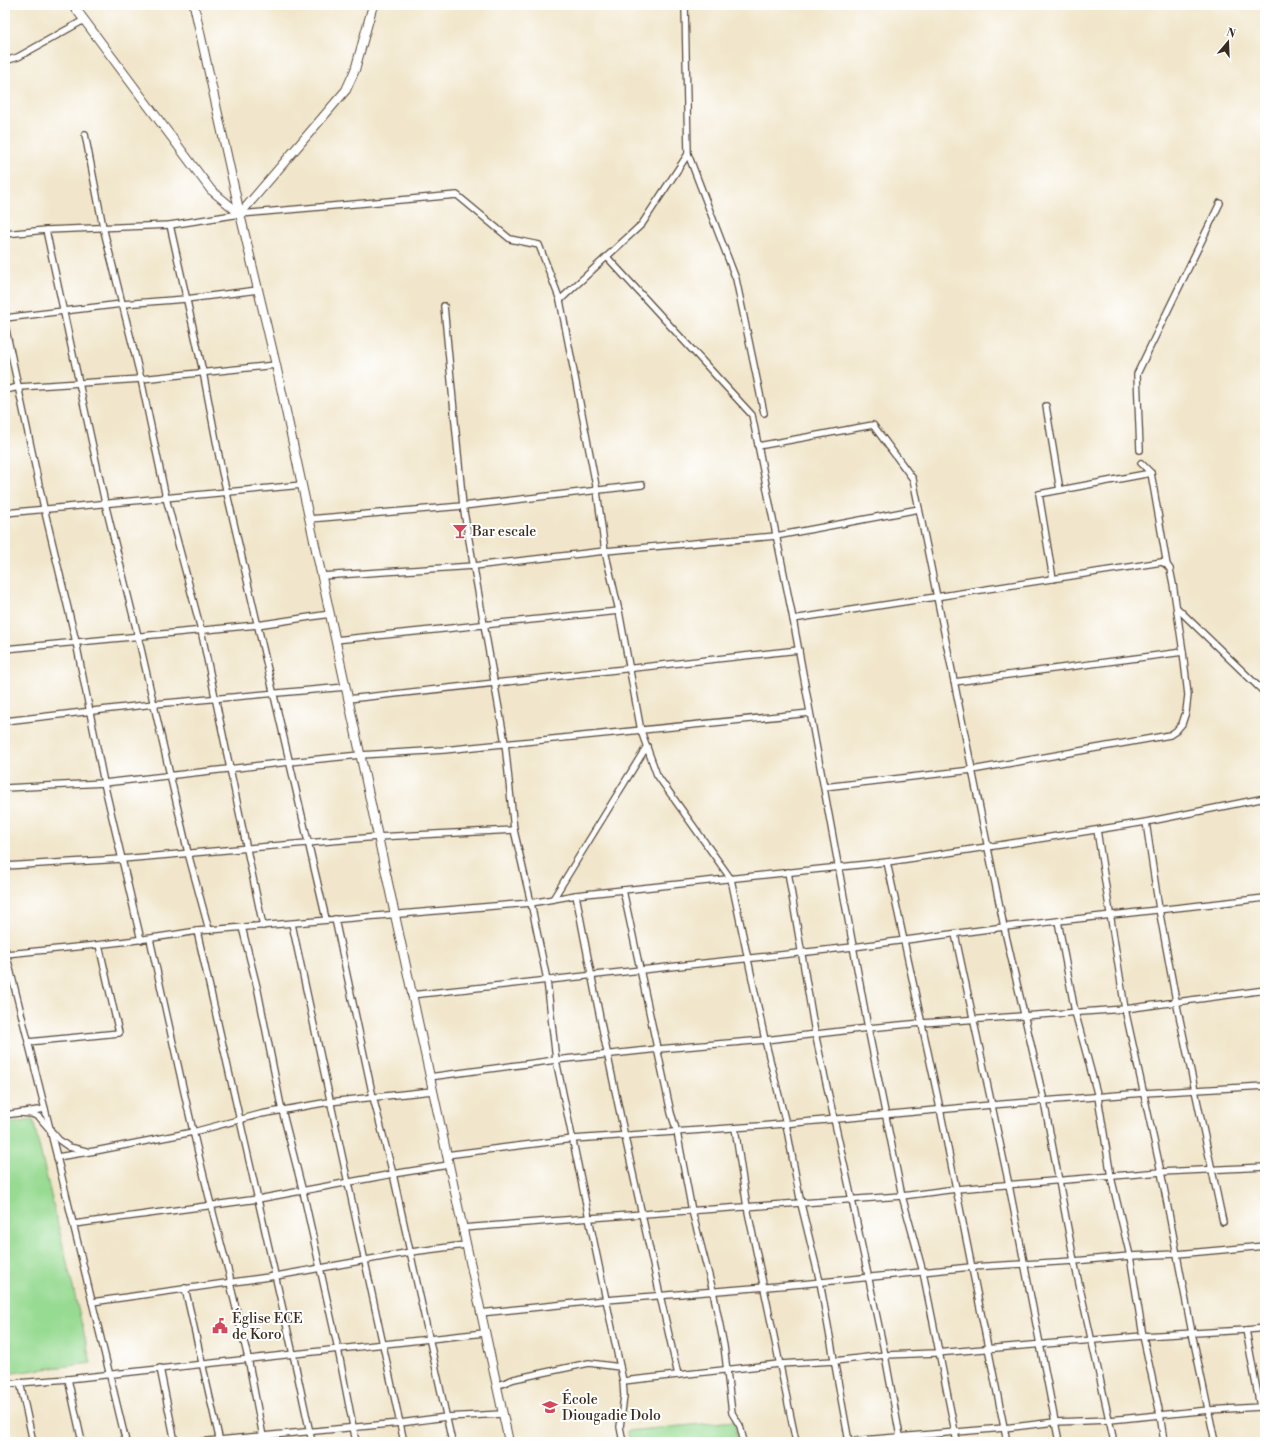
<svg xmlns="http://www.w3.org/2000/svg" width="1270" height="1447" viewBox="0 0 1270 1447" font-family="'Libre Bodoni',serif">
<rect width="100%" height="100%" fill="#fff"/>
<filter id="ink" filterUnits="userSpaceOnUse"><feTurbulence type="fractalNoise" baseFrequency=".025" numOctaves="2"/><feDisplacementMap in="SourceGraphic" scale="8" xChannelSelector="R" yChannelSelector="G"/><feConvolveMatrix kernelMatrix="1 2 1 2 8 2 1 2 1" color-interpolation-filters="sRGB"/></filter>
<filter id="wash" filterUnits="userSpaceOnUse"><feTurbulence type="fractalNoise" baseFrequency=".012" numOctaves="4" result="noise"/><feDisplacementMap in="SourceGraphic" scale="16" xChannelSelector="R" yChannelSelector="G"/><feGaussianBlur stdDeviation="0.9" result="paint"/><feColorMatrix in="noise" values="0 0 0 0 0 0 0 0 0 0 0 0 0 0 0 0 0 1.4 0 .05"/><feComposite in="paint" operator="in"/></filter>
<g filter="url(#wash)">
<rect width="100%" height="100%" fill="#f1e6cb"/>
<g fill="#97da92" stroke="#698258">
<path d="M 33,1120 L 91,1363 L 5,1374 L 5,1124 Z"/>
<path d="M 734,1421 L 738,1442 L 630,1442 L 627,1431 Z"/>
</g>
</g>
<g filter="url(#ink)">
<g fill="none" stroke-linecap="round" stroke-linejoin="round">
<defs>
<g id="street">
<path d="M 5,61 L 18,57 L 84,20"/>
<path d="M 85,134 L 103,227 L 141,379 L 166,498 L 201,630 L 263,926"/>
<path d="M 688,154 L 736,279 L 764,413"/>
<path d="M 170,225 L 203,372 L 222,472 L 326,919"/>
<path d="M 46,230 L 105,503 L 138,636 L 188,853 L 209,930"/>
<path d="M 5,234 L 46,230 L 170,225 L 240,214 L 457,195 L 510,239 L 539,245 L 560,300 L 597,491 L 605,551 L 619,611 L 641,731 L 657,775 L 731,879 L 765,1040 L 786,1124 L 801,1204 L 820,1282 L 849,1442"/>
<path d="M 607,257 L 752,415 L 793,619 L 868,1028 L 902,1196 L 923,1272 L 957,1442"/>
<path d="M 560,300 L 642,224 L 688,154 L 685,5"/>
<path d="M 444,306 L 463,506 L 505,743 L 514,830 L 531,903 L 547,980 L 556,1060 L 623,1381 L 624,1396 L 620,1427 L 623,1442"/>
<path d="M 5,318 L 122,304 L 186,299 L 258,290"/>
<path d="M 5,325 L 44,508 L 76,642 L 104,783 L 141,940"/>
<path d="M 5,390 L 19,387 L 141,379 L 276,365"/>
<path d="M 1046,406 L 1060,490"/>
<path d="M 758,446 L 873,425 L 913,479 L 1004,927 L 1044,1101 L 1074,1261 L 1114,1442"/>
<path d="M 1140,450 L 1137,374 L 1220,203"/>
<path d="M 1141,463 L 1151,473 L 1167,565"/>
<path d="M 5,513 L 302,485"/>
<path d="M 309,519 L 463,506 L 642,485"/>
<path d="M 321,576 L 474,566 L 605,551 L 776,536 L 919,509"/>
<path d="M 1053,579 L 1039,494 L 1151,473"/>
<path d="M 1177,608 L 1265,693"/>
<path d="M 793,619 L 1162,562 L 1167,565 L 1170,569 L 1173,584 L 1183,652 L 1188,695 L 1186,712 L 1182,724 L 1176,731 L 1170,735 L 972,770 L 824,787"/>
<path d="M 335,640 L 619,611"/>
<path d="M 5,649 L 257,625 L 330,614"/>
<path d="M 954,682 L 1183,652"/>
<path d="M 348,699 L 799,650"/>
<path d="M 5,721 L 154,704 L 346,687"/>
<path d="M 5,788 L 104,783 L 289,762 L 360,755 L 444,750 L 810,713"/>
<path d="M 1146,822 L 1159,909 L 1176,1001 L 1223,1222"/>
<path d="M 1097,830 L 1125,1009 L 1161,1172 L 1192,1333 L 1215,1442"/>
<path d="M 5,866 L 122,859 L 377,837 L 514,830"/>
<path d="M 788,872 L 815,1033 L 852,1200 L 885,1355 L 901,1442"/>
<path d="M 623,890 L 671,1113 L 677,1132 L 692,1211 L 713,1291 L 724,1346 L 732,1413 L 740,1426 L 744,1442"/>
<path d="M 576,895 C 606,1056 642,1216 678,1375"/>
<path d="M 553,899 L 647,746"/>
<path d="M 335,919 L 373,1097 L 393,1174 L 452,1442"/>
<path d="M 1058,921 L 1075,1012 L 1098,1097 L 1111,1177 L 1130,1256 L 1143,1336 L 1160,1414 L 1164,1442"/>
<path d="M 292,924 L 404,1442"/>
<path d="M 242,927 L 258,991 L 281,1106 L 304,1196 L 338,1349 L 356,1442"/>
<path d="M 197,931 L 293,1354 L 312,1442"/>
<path d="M 955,934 L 1009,1185 L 1059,1442"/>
<path d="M 150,939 C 175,1052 199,1165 230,1277 L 230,1283 L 248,1358 L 264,1442"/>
<path d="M 5,949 L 57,1157 L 126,1442"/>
<path d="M 5,954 C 69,948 133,942 197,931 L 531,903 L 576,895 L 887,862"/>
<path d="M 411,995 L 853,947 L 1004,927 L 1265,898"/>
<path d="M 28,1042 L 119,1033 L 99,945"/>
<path d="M 429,1077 L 556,1060 L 658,1049 L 765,1040 L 868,1028 L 922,1023 L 1125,1009 L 1265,990"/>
<path d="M 20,1113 L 32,1114 L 39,1117 L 59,1140 L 69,1147 L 86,1151"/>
<path d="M 5,1115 L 45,1109"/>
<path d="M 735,1128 L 747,1207 L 796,1442"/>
<path d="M 446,1155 L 573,1139 L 760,1126 L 991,1105 L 1144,1093 L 1265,1086"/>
<path d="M 57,1157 L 95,1151 L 193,1132 L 261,1114 L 329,1102 L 432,1091"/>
<path d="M 74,1224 L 258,1199 L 393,1174 L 448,1165"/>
<path d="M 462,1228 L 643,1214 L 902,1196 L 956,1189 L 1161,1172 L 1265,1167"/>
<path d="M 185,1288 L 220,1442"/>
<path d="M 92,1302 L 276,1276 L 411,1252 L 465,1245"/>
<path d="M 480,1313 L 606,1300 L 802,1284 L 971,1267 L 1074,1261 L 1130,1256 L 1177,1254 L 1265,1246"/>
<path d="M 160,1368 L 175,1442"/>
<path d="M 68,1379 L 82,1442"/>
<path d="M 623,1381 L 779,1364 L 835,1361 L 885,1355 L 936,1353 L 1143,1336 L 1246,1330 L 1265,1328"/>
<path d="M 20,1382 L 33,1442"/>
<path d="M 5,1384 L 68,1379 L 484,1333"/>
<path d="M 496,1386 L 514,1379 L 589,1363 L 620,1367"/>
<path d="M 198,1442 L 400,1423 L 446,1417 L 502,1414"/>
<path d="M 839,1442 L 1004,1428 L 1055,1422 L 1110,1420 L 1209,1410 L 1260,1407 L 1246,1330"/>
<path d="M 1007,1442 L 937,1094 L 887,862 L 1000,845 L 1146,822 L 1265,798"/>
</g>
<g id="secondary">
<path d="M 73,5 L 211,190 L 240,214"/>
<path d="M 194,5 L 240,214 L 276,365 L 509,1442"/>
<path d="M 240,214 L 346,90 L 355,70 L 373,5"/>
</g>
</defs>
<use href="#street" stroke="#564638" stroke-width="8"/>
<use href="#secondary" stroke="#564638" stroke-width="10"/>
<use href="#street" stroke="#fff" stroke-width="5.5"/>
<use href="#secondary" stroke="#fff" stroke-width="8"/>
</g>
</g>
<defs>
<symbol id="bar-bare" viewBox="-9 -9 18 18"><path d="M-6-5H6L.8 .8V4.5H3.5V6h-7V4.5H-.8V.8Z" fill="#d1495b" stroke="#fff" stroke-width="2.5" paint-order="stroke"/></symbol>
<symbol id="civic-bare" viewBox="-9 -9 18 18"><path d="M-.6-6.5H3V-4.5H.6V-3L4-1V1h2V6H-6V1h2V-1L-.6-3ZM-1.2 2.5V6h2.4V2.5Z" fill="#d1495b" stroke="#fff" stroke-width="2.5" paint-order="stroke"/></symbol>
<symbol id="school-bare" viewBox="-9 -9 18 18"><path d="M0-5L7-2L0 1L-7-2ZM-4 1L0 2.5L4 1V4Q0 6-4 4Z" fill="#d1495b" stroke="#fff" stroke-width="2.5" paint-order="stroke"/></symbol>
</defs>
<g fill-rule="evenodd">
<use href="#bar-bare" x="449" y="520" width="22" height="22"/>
<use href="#civic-bare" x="209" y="1315" width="22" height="22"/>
<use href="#school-bare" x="539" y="1396" width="22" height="22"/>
</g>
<g text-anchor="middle" stroke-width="4" stroke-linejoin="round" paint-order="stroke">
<g font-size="14" fill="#3b2a1e" stroke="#fff" text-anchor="start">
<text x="472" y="536">Bar escale</text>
<text x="232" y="1323">Église ECE<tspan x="232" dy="16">de Koro</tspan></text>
<text x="562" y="1404">École<tspan x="562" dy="16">Diougadie Dolo</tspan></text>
</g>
</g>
<rect width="1270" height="1447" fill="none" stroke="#fff" stroke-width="20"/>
<g transform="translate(1228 42) rotate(19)" stroke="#ffffff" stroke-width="3" paint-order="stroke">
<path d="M0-3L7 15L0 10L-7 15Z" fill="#3b2a1e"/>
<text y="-6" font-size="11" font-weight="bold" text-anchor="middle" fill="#3b2a1e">N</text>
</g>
</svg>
